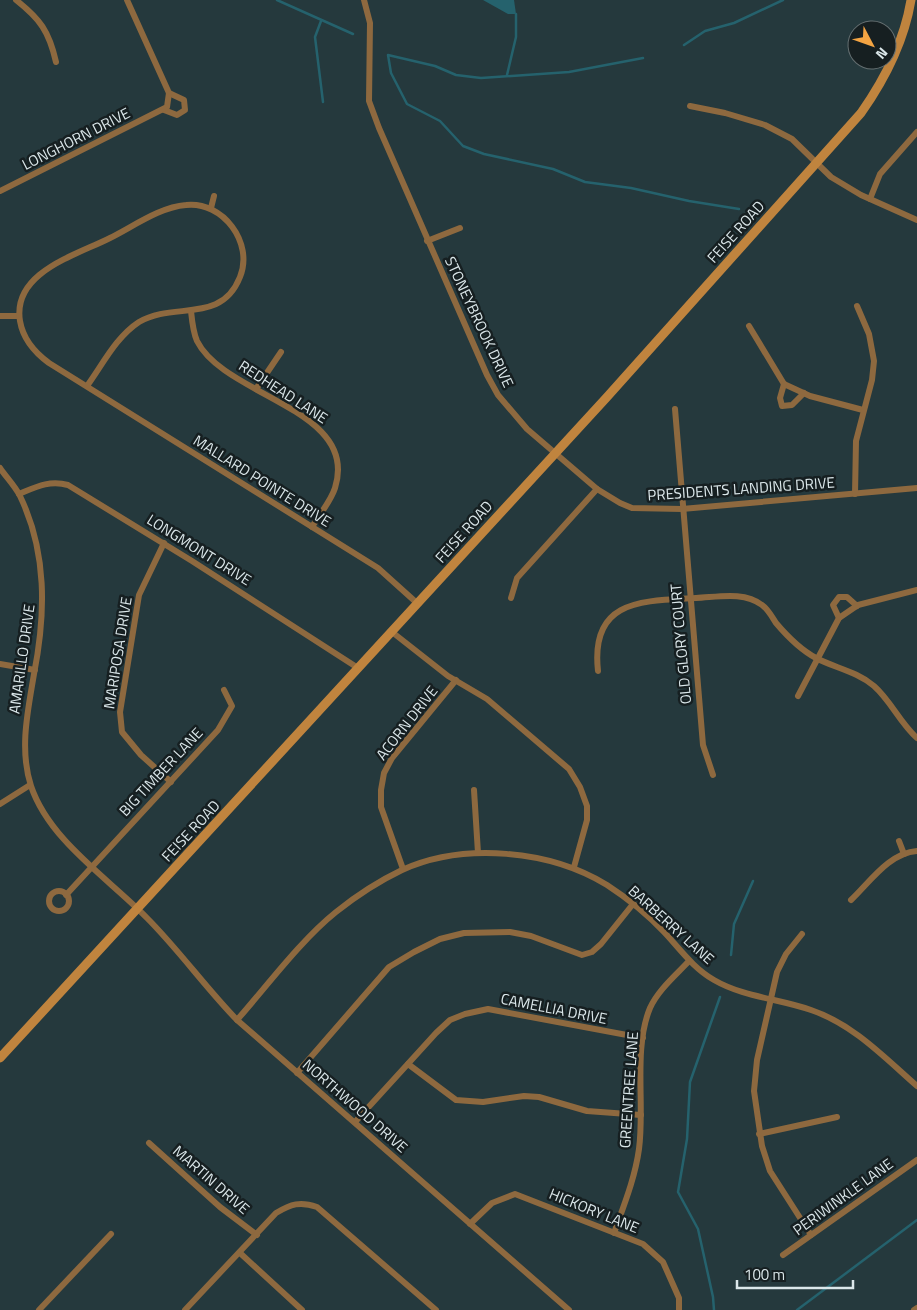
<svg xmlns="http://www.w3.org/2000/svg" width="917" height="1310" viewBox="0 0 917 1310" font-family="'Titillium Web',sans-serif">
<rect width="100%" height="100%" fill="#25393d"/>
<path fill="#25626d" d="M 483,0 L 514,0 L 516,14 L 508,14 Z"/>
<g fill="none" stroke-linecap="round" stroke-linejoin="round">
<g stroke="#25626d" stroke-width="2.5">
<path d="M 277,0 L 353,34"/>
<path d="M 321,21 L 315,37 L 323,102"/>
<path d="M 684,45 L 705,31 L 734,23 L 783,0"/>
<path d="M 643,58 L 569,72 L 481,78 L 456,75 L 435,66 L 388,55 L 391,73 L 407,104 L 440,121 L 463,146 L 484,154 L 553,169 L 585,182 L 631,188 L 689,201 L 739,209"/>
<path d="M 507,75 L 516,37 L 516,14"/>
<path d="M 731,955 L 734,924 L 753,881"/>
<path d="M 714,1310 L 713,1297 L 698,1229 L 678,1192 L 687,1139 L 690,1082 L 720,997"/>
<path d="M 797,1310 L 917,1220"/>
</g>
<g stroke="#8e693f" stroke-width="6">
<path d="M 16,0 C 40,19 49,31 56,62"/>
<path d="M 364,0 L 370,23 L 369,101 L 379,128 L 487,375 L 498,395 L 527,429 L 597,489 L 620,503 L 632,508 L 682,509 L 917,488"/>
<path d="M 690,106 L 725,113 L 765,125 L 792,139 L 831,177 L 861,195 L 917,220"/>
<path d="M 164,110 L 177,115 L 185,110 L 184,100 L 169,93"/>
<path d="M 0,191 L 167,107 L 169,93 L 127,0"/>
<path d="M 870,199 L 880,174 L 917,132"/>
<path d="M 211,208 L 214,196"/>
<path d="M 427,241 L 460,228"/>
<path d="M 191,311 C 192,321 193,332 197,341 C 225,397 360,409 335,488 C 331,501 319,515 312,527"/>
<path d="M 0,316 L 19,316"/>
<path d="M 749,326 L 784,384 L 810,396 L 863,410"/>
<path d="M 784,384 L 780,398 L 782,406 L 792,405 L 804,393"/>
<path d="M 87,386 C 103,364 116,337 139,322 C 174,301 221,325 240,277 C 254,243 223,201 186,205 C 160,207 134,226 110,238 C 77,255 12,272 20,321 C 23,339 34,352 49,363 L 378,568 L 418,604"/>
<path d="M 256,389 L 281,352"/>
<path d="M 675,409 L 703,745 L 713,775"/>
<path d="M 0,468 C 6,477 15,486 20,496 C 47,552 46,613 34,674 C 28,710 19,749 31,786 C 49,840 108,878 147,918 C 178,949 206,988 237,1020 L 569,1310"/>
<path d="M 19,494 C 36,487 49,480 68,485 L 192,561 L 358,668"/>
<path d="M 855,494 L 856,441 L 872,380 L 874,361 L 869,334 L 857,306"/>
<path d="M 164,543 L 139,595 L 120,712 L 122,732 L 141,755 L 171,782"/>
<path d="M 511,598 L 517,578 L 597,489"/>
<path d="M 839,618 L 833,605 L 839,597 L 847,597 L 857,606"/>
<path d="M 392,632 L 448,676 L 487,699 L 569,769 L 580,787 L 587,806 L 587,820 L 574,867"/>
<path d="M 0,664 L 35,670"/>
<path d="M 598,671 C 590,599 642,601 696,598 C 718,597 744,591 762,605 C 768,609 772,617 776,623 C 787,636 801,650 816,658 C 835,668 856,671 874,686 C 891,701 900,723 917,738"/>
<path d="M 798,696 L 839,618 L 858,605 L 917,590"/>
<path d="M 474,790 L 478,853"/>
<path d="M 0,804 L 30,785"/>
<path d="M 899,841 L 904,854"/>
<path d="M 403,869 L 381,807 L 381,790 L 384,773 L 392,758 L 456,680"/>
<circle cx="59" cy="901" r="10"/>
<path d="M 66,895 L 218,730 L 232,706 L 224,690"/>
<path d="M 851,900 C 870,882 889,853 917,851"/>
<path d="M 802,934 L 786,954 L 777,972 L 757,1060 L 754,1091 L 762,1146 L 770,1171 L 811,1235"/>
<path d="M 237,1020 C 267,986 301,940 336,912 C 356,896 379,881 402,870 C 464,842 550,850 607,885 C 627,898 647,914 664,932 C 680,949 693,968 714,980 C 743,997 780,999 811,1010 C 853,1024 885,1058 917,1086"/>
<path d="M 408,1064 L 456,1100 L 483,1102 L 524,1096 L 539,1097 L 587,1111 L 641,1115"/>
<path d="M 297,1073 L 389,967 L 414,952 L 440,939 L 464,933 L 510,932 L 531,936 L 582,955 L 592,952 L 601,944 L 633,904"/>
<path d="M 355,1122 L 436,1033 L 450,1020 L 465,1014 L 488,1009 L 643,1038"/>
<path d="M 759,1134 L 837,1117"/>
<path d="M 149,1143 L 220,1207 L 257,1235"/>
<path d="M 470,1224 L 492,1203 L 515,1194 L 643,1244 L 663,1262 L 679,1298 L 679,1310"/>
<path d="M 614,1233 C 624,1205 635,1178 639,1149 C 645,1105 633,1049 650,1008 C 658,990 676,975 689,961"/>
<path d="M 240,1253 L 302,1310"/>
<path d="M 783,1255 L 917,1160"/>
<path d="M 39,1310 L 111,1234"/>
<path d="M 185,1310 L 276,1213 C 291,1204 300,1201 317,1207 L 436,1310"/>
<path d="M 914,1310 L 917,1308"/>
</g>
<path stroke="#c0843e" stroke-width="9" d="M 0,1058 L 607,397 L 861,113 C 885,79 904,42 911,0"/>
</g>
<g text-anchor="middle" stroke-width="5" stroke-linejoin="round" paint-order="stroke">
<g font-size="15" fill="#dbe7ea" stroke="#161f21">
<text transform="translate(76 139) rotate(-27)" y="5">LONGHORN DRIVE</text>
<text transform="translate(736 232) rotate(-48)" y="5">FEISE ROAD</text>
<text transform="translate(479 322) rotate(65)" y="5">STONEYBROOK DRIVE</text>
<text transform="translate(283 392) rotate(33)" y="5">REDHEAD LANE</text>
<text transform="translate(262 481) rotate(32)" y="5">MALLARD POINTE DRIVE</text>
<text transform="translate(741 489) rotate(-4)" y="5">PRESIDENTS LANDING DRIVE</text>
<text transform="translate(464 532) rotate(-48)" y="5">FEISE ROAD</text>
<text transform="translate(199 550) rotate(32)" y="5">LONGMONT DRIVE</text>
<text transform="translate(681 644) rotate(-95)" y="5">OLD GLORY COURT</text>
<text transform="translate(118 653) rotate(-81)" y="5">MARIPOSA DRIVE</text>
<text transform="translate(22 659) rotate(-82)" y="5">AMARILLO DRIVE</text>
<text transform="translate(407 723) rotate(-52)" y="5">ACORN DRIVE</text>
<text transform="translate(161 772) rotate(-47)" y="5">BIG TIMBER LANE</text>
<text transform="translate(191 831) rotate(-47)" y="5">FEISE ROAD</text>
<text transform="translate(671 925) rotate(42)" y="5">BARBERRY LANE</text>
<text transform="translate(554 1009) rotate(11)" y="5">CAMELLIA DRIVE</text>
<text transform="translate(629 1090) rotate(-86)" y="5">GREENTREE LANE</text>
<text transform="translate(355 1106) rotate(41)" y="5">NORTHWOOD DRIVE</text>
<text transform="translate(211 1180) rotate(41)" y="5">MARTIN DRIVE</text>
<text transform="translate(843 1197) rotate(-36)" y="5">PERIWINKLE LANE</text>
<text transform="translate(594 1211) rotate(22)" y="5">HICKORY LANE</text>
</g>
</g>
<g transform="translate(872 45) rotate(131)"><circle r="24" fill="#161f21" stroke="#656f71"/>
<path d="M0-4L9 19L0 12L-9 19Z" fill="#f3a443"/>
<text y="-8" font-size="14" font-weight="bold" text-anchor="middle" fill="#dbe7ea">N</text>
</g>
<path d="M737 1280v8h116v-8" fill="none" stroke="#dbe7ea" stroke-width="2.5"/>
<text x="744" y="1280" font-size="15" fill="#dbe7ea" stroke="#161f21" stroke-width="4" paint-order="stroke">100 m</text>
</svg>
